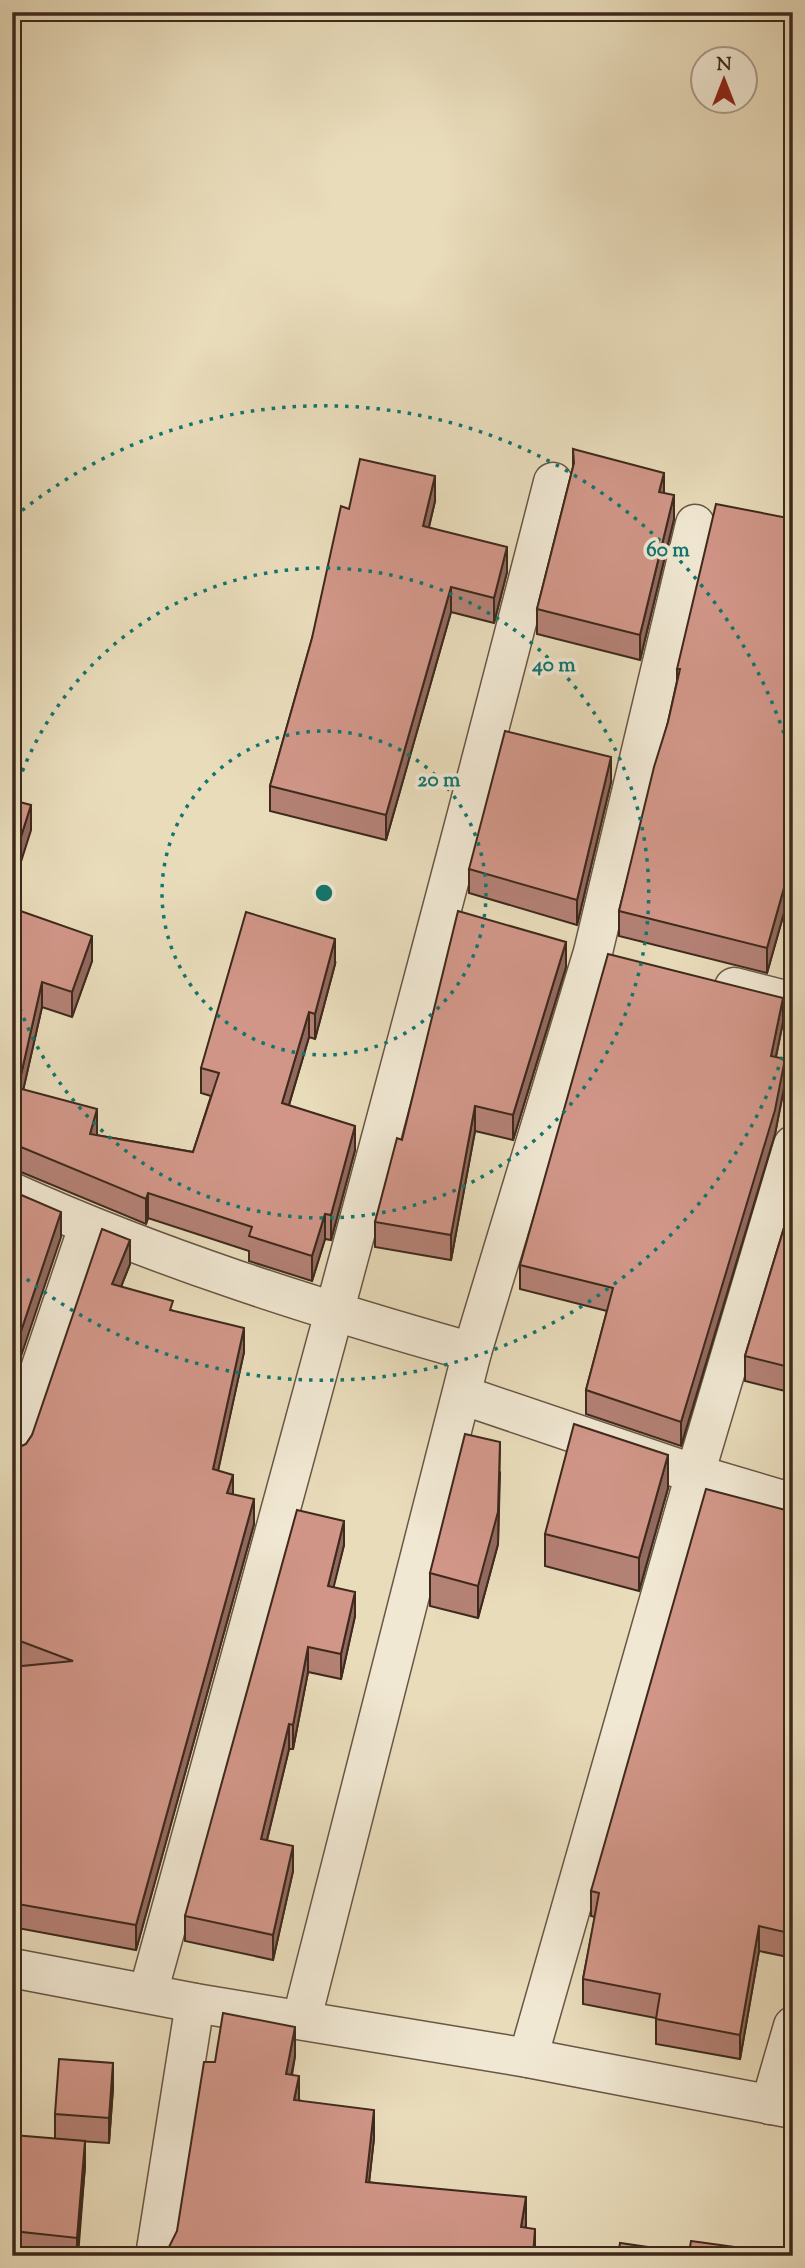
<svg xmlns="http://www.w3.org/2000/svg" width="805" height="2268" viewBox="0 0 805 2268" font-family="'Sorts Mill Goudy',serif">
<rect width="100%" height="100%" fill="#e9dcbb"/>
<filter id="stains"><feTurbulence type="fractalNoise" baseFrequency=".00286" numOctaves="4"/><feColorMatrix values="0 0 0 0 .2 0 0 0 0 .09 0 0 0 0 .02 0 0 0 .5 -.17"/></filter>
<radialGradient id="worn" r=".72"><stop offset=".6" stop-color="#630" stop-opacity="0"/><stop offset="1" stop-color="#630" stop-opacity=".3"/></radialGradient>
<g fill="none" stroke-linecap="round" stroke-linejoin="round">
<defs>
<g id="minor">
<path d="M 734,987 L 793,1002"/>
<path d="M 12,1192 C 160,1259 316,1308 472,1352"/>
<path d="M 462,1395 L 695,1474 L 793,1503"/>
<path d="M 12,1452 L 88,1227"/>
<path d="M 12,1968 L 195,2003 L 528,2058 L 793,2109"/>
<path d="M 148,1993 C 287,1490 424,987 553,482"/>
<path d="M 302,2018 L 472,1352 L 593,952 L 695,524"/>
<path d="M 528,2058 L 695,1474 L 793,1145"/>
<path d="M 770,2105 L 793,2026"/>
<path d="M 155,2256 L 195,2003"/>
</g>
</defs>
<use href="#minor" stroke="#695644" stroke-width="41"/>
<use href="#minor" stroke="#f1e8d3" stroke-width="38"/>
</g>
<g fill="#b48175" stroke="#3e291c" stroke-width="2">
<path d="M 573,449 L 664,493 L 674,519 L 640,660 L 537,634 L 537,609 L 573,467 Z"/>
<path d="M 435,501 L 429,527 L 507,572 L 494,623 L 451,612 L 386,840 L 270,811 L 270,786 L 349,509 Z"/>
<path d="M 793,519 L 793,888 L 791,888 L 767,973 L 619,936 L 619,911 L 668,722 L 677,681 L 677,669 Z"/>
<path d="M 611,782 L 577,925 L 469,893 L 469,869 Z"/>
<path d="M 12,908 L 92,961 L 72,1017 L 42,1007 L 23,1090 L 96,1135 L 193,1152 L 211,1096 L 201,1093 L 201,1068 L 335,964 L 315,1039 L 309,1037 L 289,1105 L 355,1150 L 331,1240 L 325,1239 L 312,1281 L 249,1261 L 249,1251 L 148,1218 L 146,1224 L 21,1172 L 12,1171 Z"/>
<path d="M 566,967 L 513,1140 L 475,1131 L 451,1260 L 375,1247 L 375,1222 L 402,1140 Z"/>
<path d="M 783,1022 L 776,1057 L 785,1083 L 775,1134 L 681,1446 L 586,1414 L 586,1390 L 607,1311 L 520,1289 L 520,1265 Z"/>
<path d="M 793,1198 L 793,1393 L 745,1381 L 745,1356 Z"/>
<path d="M 130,1264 L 121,1287 L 173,1311 L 244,1352 L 218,1470 L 233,1494 L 254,1524 L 136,1950 L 12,1927 L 12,1667 L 21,1666 L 12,1663 L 12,1448 L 16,1449 L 26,1444 L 32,1435 Z"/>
<path d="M 500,1474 L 498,1544 L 478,1618 L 430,1606 L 430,1573 Z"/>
<path d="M 668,1488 L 639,1591 L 545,1566 L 545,1534 Z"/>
<path d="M 793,1512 L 793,1958 L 759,1951 L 740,2059 L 656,2044 L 656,2018 L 583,2004 L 583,1979 L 595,1917 L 591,1916 L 591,1891 Z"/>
<path d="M 344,1545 L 333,1587 L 355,1616 L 341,1679 L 308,1672 L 293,1749 L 289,1749 L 267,1840 L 293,1871 L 273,1960 L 185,1941 L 185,1916 Z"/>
<path d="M 295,2056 L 292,2075 L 299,2100 L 374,2138 L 369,2182 L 526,2225 L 526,2228 L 535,2256 L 167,2256 L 167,2251 Z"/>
<path d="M 113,2088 L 109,2143 L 79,2141 L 85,2166 L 78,2256 L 13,2256 L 13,2231 L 16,2210 L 12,2210 L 12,2149 L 55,2139 L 55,2114 Z"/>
</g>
<g fill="#92695f" stroke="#3e291c" stroke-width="2">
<path d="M 664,473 L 664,498 L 659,492 Z"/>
<path d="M 435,476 L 435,501 L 423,551 L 423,526 Z"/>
<path d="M 674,495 L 674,519 L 640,660 L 640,635 Z"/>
<path d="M 507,547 L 507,572 L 494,623 L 494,598 Z"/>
<path d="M 451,587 L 451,612 L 386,840 L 386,815 Z"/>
<path d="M 611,757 L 611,782 L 577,925 L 577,900 Z"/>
<path d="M 31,805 L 31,830 L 12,890 L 12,865 Z"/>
<path d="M 791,863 L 791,888 L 767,973 L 767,948 Z"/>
<path d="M 92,936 L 92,961 L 72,1017 L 72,992 Z"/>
<path d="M 335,939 L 335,964 L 315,1039 L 315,1014 Z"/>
<path d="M 566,942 L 566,967 L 513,1140 L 513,1115 Z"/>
<path d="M 42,982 L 42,1007 L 18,1113 L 18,1088 Z"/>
<path d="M 783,998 L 783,1022 L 771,1080 L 771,1056 Z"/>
<path d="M 309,1012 L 309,1037 L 282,1128 L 282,1103 Z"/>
<path d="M 785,1059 L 785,1083 L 775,1134 L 681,1446 L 681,1422 Z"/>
<path d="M 475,1106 L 475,1131 L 451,1260 L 451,1235 Z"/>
<path d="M 97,1109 L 97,1134 L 90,1159 L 90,1134 Z"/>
<path d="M 355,1126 L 355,1150 L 331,1240 L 331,1215 Z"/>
<path d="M 148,1193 L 148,1218 L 146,1224 L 146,1199 Z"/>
<path d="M 61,1212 L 61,1237 L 12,1383 L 12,1358 Z"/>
<path d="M 325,1214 L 325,1239 L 312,1281 L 312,1256 Z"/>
<path d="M 130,1240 L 130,1264 L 112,1309 L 112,1284 Z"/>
<path d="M 244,1328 L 244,1352 L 213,1494 L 213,1469 Z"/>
<path d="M 500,1442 L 498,1544 L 478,1618 L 478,1586 Z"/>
<path d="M 668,1455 L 668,1488 L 639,1591 L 639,1558 Z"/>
<path d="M 233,1475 L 233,1500 L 227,1493 Z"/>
<path d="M 254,1499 L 254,1524 L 136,1950 L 136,1925 Z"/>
<path d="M 344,1521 L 344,1545 L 328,1610 L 328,1586 Z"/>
<path d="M 355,1592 L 355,1616 L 341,1679 L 341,1654 Z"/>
<path d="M 308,1647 L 308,1672 L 293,1749 L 293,1725 Z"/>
<path d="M 289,1724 L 289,1749 L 261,1864 L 261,1839 Z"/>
<path d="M 293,1846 L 293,1871 L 273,1960 L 273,1935 Z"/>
<path d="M 759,1926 L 759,1951 L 740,2059 L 740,2035 Z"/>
<path d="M 295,2027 L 295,2056 L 286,2102 L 286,2074 Z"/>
<path d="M 113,2063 L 113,2088 L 109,2143 L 109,2118 Z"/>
<path d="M 299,2076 L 299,2104 L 294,2100 Z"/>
<path d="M 374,2110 L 374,2138 L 366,2210 L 366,2182 Z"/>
<path d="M 85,2141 L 85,2166 L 77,2256 L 77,2238 Z"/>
<path d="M 526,2197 L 526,2225 L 521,2256 L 521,2227 Z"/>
<path d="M 535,2229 L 535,2256 L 533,2256 Z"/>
</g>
<g fill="#d19688" stroke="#3e291c" stroke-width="2">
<path d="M 573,449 L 664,473 L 659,492 L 674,495 L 640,635 L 537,609 L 574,463 Z"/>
<path d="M 360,459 L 435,476 L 423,526 L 507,547 L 494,598 L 451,587 L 386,815 L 270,786 L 312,638 L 341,506 L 349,509 Z"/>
<path d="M 716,504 L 793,519 L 793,864 L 791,863 L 767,948 L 619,911 L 654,767 L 668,722 L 680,669 L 677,669 Z"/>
<path d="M 505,731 L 611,757 L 577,900 L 469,869 Z"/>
<path d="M 12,800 L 31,805 L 12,865 Z"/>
<path d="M 12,908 L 92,936 L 72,992 L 42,982 L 18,1088 L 97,1109 L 90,1134 L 193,1152 L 219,1073 L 201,1068 L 246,912 L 335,939 L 315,1014 L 309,1012 L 282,1103 L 355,1126 L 331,1215 L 325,1214 L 312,1256 L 249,1236 L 252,1227 L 148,1193 L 146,1199 L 21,1147 L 12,1146 Z"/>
<path d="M 458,911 L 566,942 L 513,1115 L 475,1106 L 451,1235 L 375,1222 L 397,1138 L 402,1140 Z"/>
<path d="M 608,954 L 783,998 L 771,1056 L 785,1059 L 775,1110 L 681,1422 L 586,1390 L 613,1288 L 520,1265 Z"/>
<path d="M 12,1191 L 61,1212 L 12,1358 Z"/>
<path d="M 793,1198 L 793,1368 L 745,1356 Z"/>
<path d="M 102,1229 L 130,1240 L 112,1284 L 173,1301 L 170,1310 L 244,1328 L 213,1469 L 233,1475 L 227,1493 L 254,1499 L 136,1925 L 12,1903 L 12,1667 L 73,1661 L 12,1638 L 12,1448 L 16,1449 L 26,1444 L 32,1435 Z"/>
<path d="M 574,1424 L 668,1455 L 639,1558 L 545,1534 Z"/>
<path d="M 465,1434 L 500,1442 L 498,1512 L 478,1586 L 430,1573 Z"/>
<path d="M 706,1489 L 793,1512 L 793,1934 L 759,1926 L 740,2035 L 656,2019 L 660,1994 L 583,1979 L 599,1893 L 591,1891 Z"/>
<path d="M 297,1510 L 344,1521 L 328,1586 L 355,1592 L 341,1654 L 308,1647 L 293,1725 L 289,1724 L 261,1839 L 293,1846 L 273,1935 L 185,1916 Z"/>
<path d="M 223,2013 L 295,2027 L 286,2074 L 299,2076 L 294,2100 L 374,2110 L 366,2182 L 526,2197 L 521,2227 L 535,2229 L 533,2256 L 205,2256 L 167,2251 L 177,2231 L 204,2062 L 215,2062 Z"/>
<path d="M 59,2059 L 113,2063 L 109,2118 L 55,2114 Z"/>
<path d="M 13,2135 L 85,2141 L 77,2238 L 13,2231 L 19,2185 L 12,2185 L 12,2149 Z"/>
<path d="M 691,2241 L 793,2255 L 793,2256 L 618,2256 L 620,2243 L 689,2253 Z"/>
</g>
<g fill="none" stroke="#0f766e" stroke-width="3.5" stroke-dasharray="3.5 7">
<circle cx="324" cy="893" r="162"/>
<path d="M12 801A325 325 0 1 1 12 985"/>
<path d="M792 1027A487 487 0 0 1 14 1269M14 517A487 487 0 0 1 792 759"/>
</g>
<circle cx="324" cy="893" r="10" fill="#0f766e" stroke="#f1e8d3" stroke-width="3.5"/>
<g font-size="21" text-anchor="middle" font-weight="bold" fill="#0f766e" stroke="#f1e8d3" stroke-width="7" stroke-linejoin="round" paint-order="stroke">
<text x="668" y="556">60 m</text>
<text x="554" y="671">40 m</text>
<text x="439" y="786">20 m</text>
</g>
<rect width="805" height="2268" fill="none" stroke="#e9dcbb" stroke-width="42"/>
<rect x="14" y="14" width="777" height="2240" fill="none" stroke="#3e291c" stroke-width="3.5"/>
<rect x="21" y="21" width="763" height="2226" fill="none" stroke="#3e291c" stroke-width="2"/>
<g transform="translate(724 80)"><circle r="33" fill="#f1e8d3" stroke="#a99c8a" stroke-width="2"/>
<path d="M0-5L12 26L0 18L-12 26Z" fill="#8f2418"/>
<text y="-10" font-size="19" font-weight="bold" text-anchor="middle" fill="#3e291c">N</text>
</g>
<rect width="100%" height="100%" filter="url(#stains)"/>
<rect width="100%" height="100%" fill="url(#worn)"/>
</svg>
